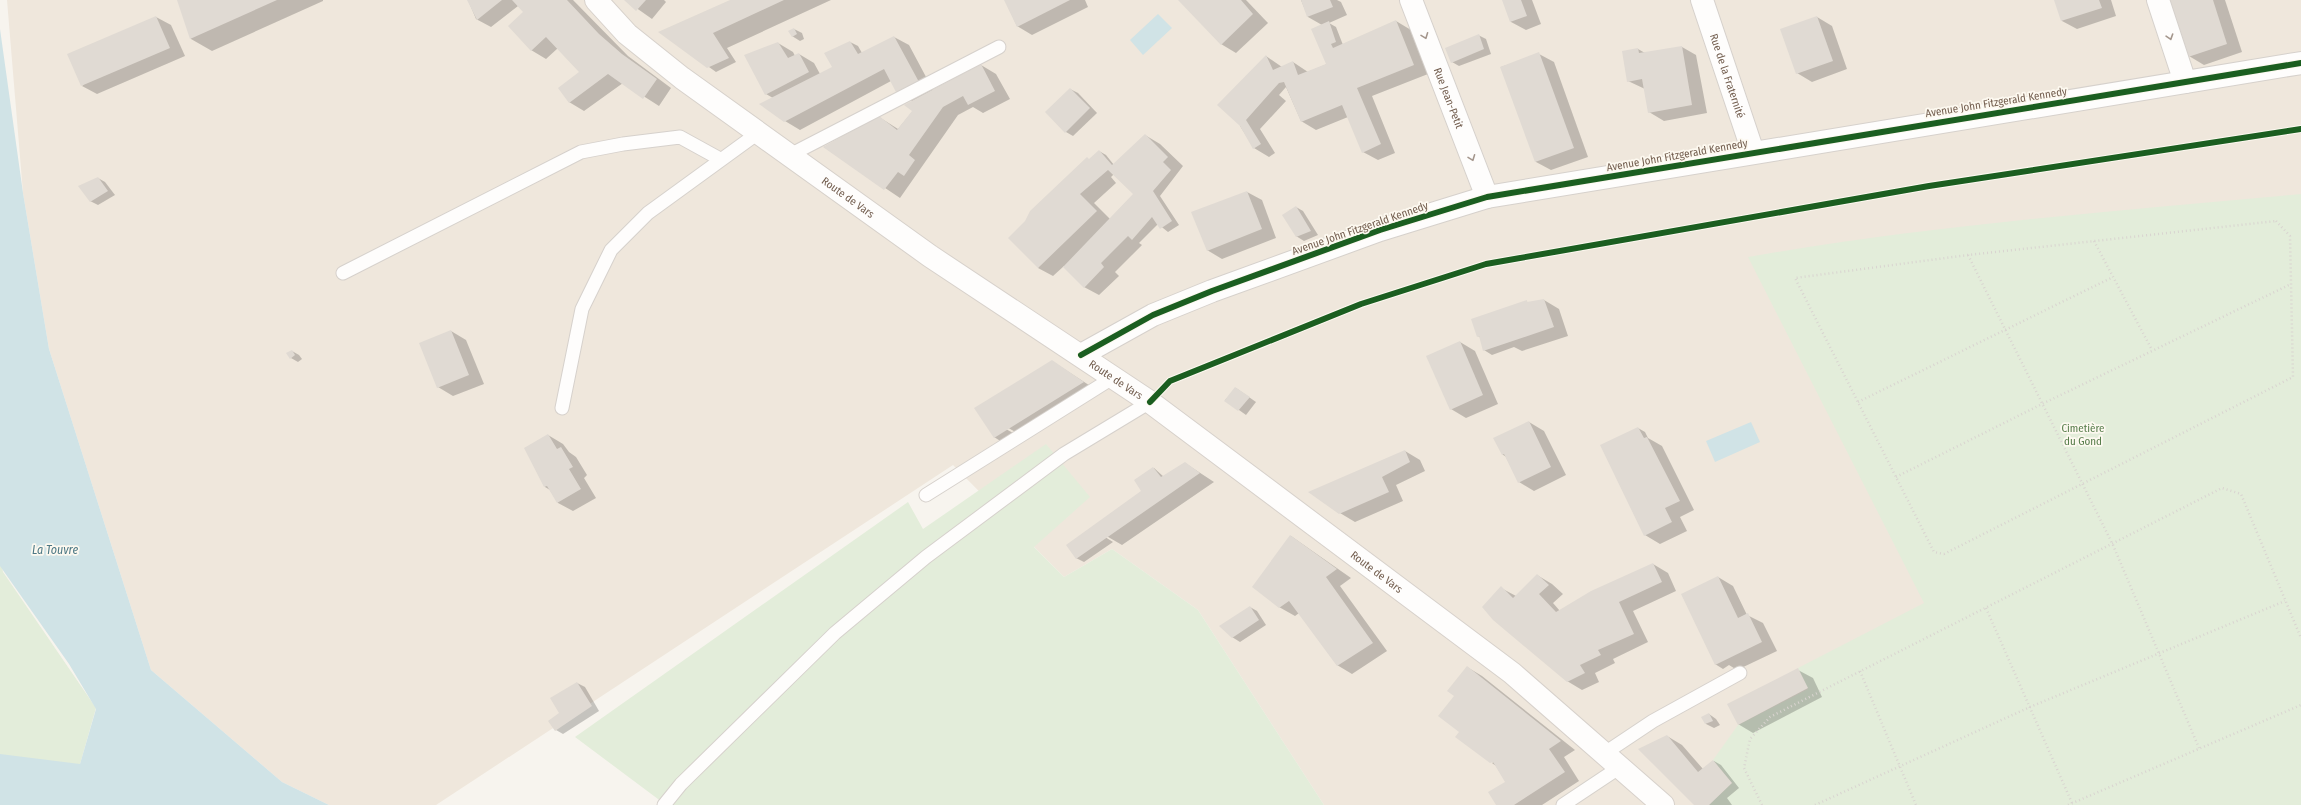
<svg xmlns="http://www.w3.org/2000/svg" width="2301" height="805" viewBox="0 0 2301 805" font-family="'Fira Sans Condensed',sans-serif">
<rect width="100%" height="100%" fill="#f7f4ee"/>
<path fill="#efe7dc" d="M 7,0 L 2301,0 L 2301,805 L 1324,805 L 1198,610 L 1112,549 L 1064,577 L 953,465 L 436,805 L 329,805 L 282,782 L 151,670 L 49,349 L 23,193 Z"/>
<g fill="#e3edda">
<path d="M 2301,194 L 2301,805 L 1709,805 L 1732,783 L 1713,760 L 1738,725 L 1808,689 L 1798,668 L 1924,603 L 1748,257 C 1931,225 2116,211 2301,194 Z"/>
<path d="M 1046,444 L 1090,497 L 1034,547 L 1064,577 L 1112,549 L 1198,610 L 1324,805 L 666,805 L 575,737 L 908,502 L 923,529 Z"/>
<path d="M 0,554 L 3,572 L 96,708 L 80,764 L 0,805 Z"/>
</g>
<g fill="#d0e3e6">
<path d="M 1158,14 L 1172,28 L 1143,55 L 1130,40 Z"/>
<path d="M 0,29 L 23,193 L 49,349 L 151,670 L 282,782 L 329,805 L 0,805 L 0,754 L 80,764 L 96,709 L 69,664 L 0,566 Z"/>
<path d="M 1751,422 L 1760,442 L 1715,462 L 1706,441 Z"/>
</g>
<g fill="#0003" fill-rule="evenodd">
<path d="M 178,0 L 323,0 L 323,1 L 212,51 L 191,39 Z"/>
<path d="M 468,0 L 573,0 L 628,56 L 671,88 L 659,106 L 623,83 L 584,111 L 569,102 L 581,72 L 558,48 L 546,59 L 531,50 L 525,12 L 518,6 L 491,27 L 476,19 Z"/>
<path d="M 625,0 L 664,0 L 666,2 L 652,19 Z"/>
<path d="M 732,0 L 831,0 L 727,48 L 736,62 L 716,72 L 660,32 Z"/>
<path d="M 1005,0 L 1085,0 L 1088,7 L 1032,35 L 1017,26 Z"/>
<path d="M 1180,0 L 1246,0 L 1268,23 L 1236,53 L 1221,44 Z"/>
<path d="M 1301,0 L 1337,0 L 1341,2 L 1347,15 L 1329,23 L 1336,27 L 1343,45 L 1396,21 L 1411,30 L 1428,74 L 1372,96 L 1395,153 L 1378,160 L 1363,152 L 1348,117 L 1316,130 L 1301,121 L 1286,87 L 1279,95 L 1286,101 L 1260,129 L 1275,153 L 1269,157 L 1254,148 L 1240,126 L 1266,56 L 1282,67 L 1293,62 L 1308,72 L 1327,64 L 1322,25 L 1308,17 Z"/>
<path d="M 1503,0 L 1532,0 L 1541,24 L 1526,30 L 1511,22 Z"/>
<path d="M 2055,0 L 2111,0 L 2116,16 L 2077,29 L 2062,21 Z"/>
<path d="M 2171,0 L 2225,0 L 2242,52 L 2204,65 L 2189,56 Z"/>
<path d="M 156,17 L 171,25 L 185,56 L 97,94 L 82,86 Z"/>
<path d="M 1817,17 L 1832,26 L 1847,69 L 1812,82 L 1797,73 Z"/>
<path d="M 794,29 L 802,33 L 804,39 L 800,41 L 792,36 Z"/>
<path d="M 1478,35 L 1486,39 L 1491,54 L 1459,66 L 1452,62 Z"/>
<path d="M 894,37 L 909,45 L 933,90 L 981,65 L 996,74 L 1010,99 L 983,113 L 973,107 L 958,115 L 900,198 L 824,147 L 879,117 L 898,129 L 913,111 L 912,101 L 898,93 L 891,81 L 800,130 L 785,121 L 773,98 L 766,94 L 778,43 L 793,52 L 795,56 L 799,54 L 814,63 L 820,74 L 833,68 L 850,42 L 858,46 L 862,53 Z"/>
<path d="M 1682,47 L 1696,55 L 1707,113 L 1664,121 L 1649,112 L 1645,89 L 1628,81 L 1638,49 L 1645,53 Z"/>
<path d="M 1539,54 L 1554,62 L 1588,157 L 1551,170 L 1536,162 L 1501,67 Z"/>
<path d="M 1070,89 L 1078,93 L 1097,113 L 1073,136 L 1066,132 L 1047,112 Z"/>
<path d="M 1145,135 L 1160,144 L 1183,166 L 1160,196 L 1179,225 L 1168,232 L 1158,224 L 1139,243 L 1142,245 L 1115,272 L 1119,276 L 1099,295 L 1084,287 L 1064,266 L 1053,276 L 1038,268 L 1090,160 L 1099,151 L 1106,155 L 1114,165 ZM 1114,174 L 1134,194 L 1110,219 L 1094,203 L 1116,183 L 1111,177 Z"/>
<path d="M 98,178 L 105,182 L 115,195 L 98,205 L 90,201 Z"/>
<path d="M 1247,192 L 1262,200 L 1276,238 L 1222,259 L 1207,250 Z"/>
<path d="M 1296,207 L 1303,211 L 1318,235 L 1304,241 L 1296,236 Z"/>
<path d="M 1544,300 L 1559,309 L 1568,336 L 1522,351 L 1514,347 L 1492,355 L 1484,350 L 1481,338 L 1478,336 L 1526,301 L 1529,303 Z"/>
<path d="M 451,331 L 466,340 L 484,384 L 453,396 L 438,387 Z"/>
<path d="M 1460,342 L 1475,351 L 1498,404 L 1466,418 L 1451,409 Z"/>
<path d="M 292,351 L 299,355 L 302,359 L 298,362 L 291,358 Z"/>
<path d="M 1052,361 L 1098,391 L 1024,437 L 1005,426 L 1004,428 L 1015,434 L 1002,442 L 994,437 Z"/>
<path d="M 1236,388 L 1256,402 L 1246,415 L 1225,400 Z"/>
<path d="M 1529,422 L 1544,431 L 1566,475 L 1534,491 L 1519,482 L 1506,457 L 1502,454 Z"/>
<path d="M 1638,428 L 1645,432 L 1648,438 L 1662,446 L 1694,510 L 1680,517 L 1687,531 L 1660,544 L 1645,535 Z"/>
<path d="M 548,435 L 563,444 L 569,452 L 576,457 L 587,475 L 584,478 L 596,498 L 573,511 L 558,503 L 550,490 L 545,487 Z"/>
<path d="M 1405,451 L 1420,460 L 1425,471 L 1396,485 L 1403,501 L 1355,522 L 1340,513 Z"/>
<path d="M 1185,463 L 1214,482 L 1122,545 L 1103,534 L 1102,535 L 1113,542 L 1084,562 L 1076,558 L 1143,491 L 1154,468 L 1164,477 Z"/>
<path d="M 1291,536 L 1351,578 L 1340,586 L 1387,651 L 1352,674 L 1337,665 L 1299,613 L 1295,616 L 1279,607 Z"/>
<path d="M 1653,564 L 1668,573 L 1676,591 L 1633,611 L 1648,642 L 1613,659 L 1615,663 L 1595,673 L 1599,682 L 1582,690 L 1567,681 L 1501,588 L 1516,596 L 1537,575 L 1552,584 L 1563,594 L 1553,603 L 1560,611 Z"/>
<path d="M 1718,577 L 1733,586 L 1747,615 L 1763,623 L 1777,651 L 1737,670 L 1729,665 L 1723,669 L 1715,664 Z"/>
<path d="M 1250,607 L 1257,611 L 1266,625 L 1240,642 L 1232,637 Z"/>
<path d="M 1467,667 L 1482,676 L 1575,750 L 1564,757 L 1579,781 L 1542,805 L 1498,805 L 1506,782 L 1496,766 L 1492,763 L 1508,754 L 1461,731 L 1455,695 Z"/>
<path d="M 1798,670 L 1813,678 L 1822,697 L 1753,733 L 1738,724 Z"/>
<path d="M 577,683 L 585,687 L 599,711 L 563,734 L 556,730 L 561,714 Z"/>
<path d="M 1709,714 L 1716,719 L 1720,725 L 1714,728 L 1706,724 L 1703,717 Z"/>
<path d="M 1667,736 L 1682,745 L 1703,769 L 1714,761 L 1721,765 L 1739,788 L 1727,798 L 1732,805 L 1695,805 Z"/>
</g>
<g fill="#e0dad3">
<path d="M 177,0 L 277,0 L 190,39 Z"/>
<path d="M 467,0 L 502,0 L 477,20 Z"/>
<path d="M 512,0 L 567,0 L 599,34 L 622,54 L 657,79 L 643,99 L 608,74 L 569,103 L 558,88 L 579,72 L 546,37 L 531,51 L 508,26 L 523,12 Z"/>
<path d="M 624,0 L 646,0 L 636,11 Z"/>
<path d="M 730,0 L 784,0 L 713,33 L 729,58 L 707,68 L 658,32 Z"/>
<path d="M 1004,0 L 1070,0 L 1017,27 Z"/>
<path d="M 1178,0 L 1241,0 L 1253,14 L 1221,45 Z"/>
<path d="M 1301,0 L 1330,0 L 1333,7 L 1307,17 Z"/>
<path d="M 1502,0 L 1521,0 L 1527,16 L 1510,22 Z"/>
<path d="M 2054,0 L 2099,0 L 2102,8 L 2061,21 Z"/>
<path d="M 2170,0 L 2213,0 L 2227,44 L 2188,57 Z"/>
<path d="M 156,16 L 170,48 L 81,86 L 67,54 Z"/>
<path d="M 1817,16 L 1833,61 L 1796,74 L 1780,29 Z"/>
<path d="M 1396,20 L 1414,65 L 1357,88 L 1381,144 L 1362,153 L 1342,105 L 1301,122 L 1284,82 L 1279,83 L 1246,120 L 1261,144 L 1253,149 L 1240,126 L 1217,105 L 1266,55 L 1273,70 L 1293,61 L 1298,75 L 1326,64 L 1311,29 L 1329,21 L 1336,42 L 1331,44 L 1333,48 Z"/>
<path d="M 794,28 L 797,34 L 792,37 L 788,31 Z"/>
<path d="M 1479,34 L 1484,49 L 1451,63 L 1445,48 Z"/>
<path d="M 894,36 L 919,82 L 897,94 L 884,69 L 784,122 L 759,104 L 832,67 L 824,53 L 850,41 L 858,54 Z"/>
<path d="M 778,42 L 788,58 L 799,53 L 809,72 L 765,95 L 744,55 Z"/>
<path d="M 1682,46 L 1692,105 L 1648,113 L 1642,79 L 1627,82 L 1622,51 L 1638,48 L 1639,53 Z"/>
<path d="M 1539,52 L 1574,148 L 1535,162 L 1500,67 Z"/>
<path d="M 981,64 L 995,91 L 968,105 L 963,96 L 943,107 L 909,155 L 915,160 L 904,176 L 898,172 L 884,190 L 823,147 L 879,116 L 897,130 L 912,111 L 904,105 Z"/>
<path d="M 1070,88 L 1090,108 L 1065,133 L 1045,112 Z"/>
<path d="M 1145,134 L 1168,157 L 1163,162 L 1171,170 L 1153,191 L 1172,221 L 1160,229 L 1152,217 L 1132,240 L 1128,236 L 1101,263 L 1104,267 L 1084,288 L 1063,267 L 1133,194 L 1108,170 L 1080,194 L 1097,211 L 1038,268 L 1008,238 L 1025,221 L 1030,211 L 1087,157 L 1089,159 L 1099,150 L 1112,165 Z"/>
<path d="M 98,177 L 108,191 L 90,202 L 78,186 Z"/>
<path d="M 1247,191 L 1262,229 L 1207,251 L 1191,212 Z"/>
<path d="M 1296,206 L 1311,231 L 1296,237 L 1282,215 Z"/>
<path d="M 1544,299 L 1554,327 L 1483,351 L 1479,336 L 1477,337 L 1471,319 L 1527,300 L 1527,302 Z"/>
<path d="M 451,330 L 469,375 L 437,388 L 419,343 Z"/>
<path d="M 1460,341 L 1483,395 L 1450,410 L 1426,356 Z"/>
<path d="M 292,350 L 295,355 L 290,359 L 286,353 Z"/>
<path d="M 1052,360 L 1084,382 L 994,438 L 974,408 Z"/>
<path d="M 1235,387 L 1250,397 L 1238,411 L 1224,401 Z"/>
<path d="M 1529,421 L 1551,467 L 1518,483 L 1504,454 L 1502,455 L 1493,438 Z"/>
<path d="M 1638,427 L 1644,438 L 1647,437 L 1680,501 L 1665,508 L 1672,522 L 1644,536 L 1600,445 Z"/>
<path d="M 548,434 L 557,449 L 561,447 L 573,467 L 569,469 L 581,489 L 557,503 L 547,486 L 544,487 L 524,448 Z"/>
<path d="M 1405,450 L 1410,462 L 1382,477 L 1389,492 L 1339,514 L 1308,492 Z"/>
<path d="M 1185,462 L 1200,473 L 1076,559 L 1066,545 L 1141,491 L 1134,480 L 1153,467 L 1161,477 Z"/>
<path d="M 1290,535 L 1337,569 L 1326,577 L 1373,643 L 1337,666 L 1289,601 L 1279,608 L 1252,587 Z"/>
<path d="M 1653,563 L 1662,582 L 1619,602 L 1634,634 L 1598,650 L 1601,655 L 1580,665 L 1585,673 L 1567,682 L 1493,620 L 1482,607 L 1501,586 L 1513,598 L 1537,574 L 1549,585 L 1539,594 L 1556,612 L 1591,591 Z"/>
<path d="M 1718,576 L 1738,618 L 1748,613 L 1762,642 L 1715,665 L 1681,594 Z"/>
<path d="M 1250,606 L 1259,620 L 1232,638 L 1219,626 Z"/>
<path d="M 1467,666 L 1561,741 L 1549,749 L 1565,772 L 1514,805 L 1496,805 L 1488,792 L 1505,782 L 1493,762 L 1490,763 L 1455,737 L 1459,732 L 1438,716 L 1454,696 L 1447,691 Z"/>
<path d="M 1798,668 L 1808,688 L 1738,725 L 1727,704 Z"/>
<path d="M 577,682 L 592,706 L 555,731 L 548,721 L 559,713 L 550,698 Z"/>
<path d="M 1709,713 L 1713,721 L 1705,724 L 1701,717 Z"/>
<path d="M 1667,735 L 1698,772 L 1713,760 L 1732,783 L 1709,805 L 1694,805 L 1638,749 Z"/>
</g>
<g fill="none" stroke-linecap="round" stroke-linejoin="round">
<defs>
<g id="service">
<path d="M 790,155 L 999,47"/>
<path d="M 343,273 L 581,152 L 623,144 L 680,137 L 720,159"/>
<path d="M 562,408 L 582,309 L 611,250 L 648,213 L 758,133"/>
<path d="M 926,495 L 1114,377"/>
<path d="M 1605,753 L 1653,721 L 1740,673"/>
<path d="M 664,805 L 681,784 L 835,633 L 926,557 L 1064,454 L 1150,402"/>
<path d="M 1563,805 L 1620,767"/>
</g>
<g id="minor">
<path id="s1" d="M 1411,0 L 1487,197"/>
<path id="s2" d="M 1702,0 L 1753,152"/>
<path d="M 2158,0 L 2185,82"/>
<path d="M 1081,355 L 1153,315 L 1212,291 L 1380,230 L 1487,197 L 2301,63"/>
</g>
<g id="secondary">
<path id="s3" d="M 596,0 L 627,34 L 682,78 L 930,256 L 1150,402 L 1512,673 L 1663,805"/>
</g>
</defs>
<use href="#service" stroke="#d6d1cc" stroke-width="15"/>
<use href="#minor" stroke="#d6d1cc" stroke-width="24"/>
<use href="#secondary" stroke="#d7d1cb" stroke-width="24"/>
<g stroke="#d9d4d0" stroke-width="2.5" stroke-dasharray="1 3" stroke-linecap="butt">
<path d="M 2276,221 L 2290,236 L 2293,377 L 1944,554 L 1934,552 L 1795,278 L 1968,255 Z"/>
<path d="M 2094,241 L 2152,350"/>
<path d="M 1968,255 L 2113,545 L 2199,748"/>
<path d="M 1858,402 L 2113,277"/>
<path d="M 1896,477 L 2042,404 L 2291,284"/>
<path d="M 1986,608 L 2072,803"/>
<path d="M 1860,671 L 1916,805"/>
<path d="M 1762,805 L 1744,768 L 1750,739 L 1770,717 L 2222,488 L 2241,494 L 2301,638"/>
<path d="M 1815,805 L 2030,707 L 2285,601"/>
<path d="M 2068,805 L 2301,705"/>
</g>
<use href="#service" stroke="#fefdfc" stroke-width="13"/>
<use href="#minor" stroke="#fefdfc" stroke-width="22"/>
<use href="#secondary" stroke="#fefdfc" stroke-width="22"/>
<defs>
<g id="cycleway">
<path d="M 1081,355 L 1153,315 L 1212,291 L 1380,230 L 1487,197 L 2301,63"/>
<path d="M 1150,402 L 1170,381 L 1361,304 L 1486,264 L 1929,186 L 2301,129"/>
</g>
</defs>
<use href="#cycleway" stroke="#fdf9f0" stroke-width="8"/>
<use href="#cycleway" stroke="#1b5e20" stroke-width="6"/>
</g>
<defs><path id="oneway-chevron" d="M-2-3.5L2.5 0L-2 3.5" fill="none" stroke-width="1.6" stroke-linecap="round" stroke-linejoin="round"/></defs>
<g stroke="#a4968c">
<use href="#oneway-chevron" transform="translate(1425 36) rotate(69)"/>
<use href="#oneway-chevron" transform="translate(2170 37) rotate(72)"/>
<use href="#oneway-chevron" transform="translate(1472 158) rotate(69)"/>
</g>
<g text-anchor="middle" stroke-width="3.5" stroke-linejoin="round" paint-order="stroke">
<g font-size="11" fill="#735e4f" stroke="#fdf9f0">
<text dy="4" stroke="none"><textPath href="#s2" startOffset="80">Rue de la Fraternité</textPath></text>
<text dy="4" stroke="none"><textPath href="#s1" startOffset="105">Rue Jean-Petit</textPath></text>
<text transform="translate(1996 102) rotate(-9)" y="4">Avenue John Fitzgerald Kennedy</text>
<text transform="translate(1677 155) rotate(-10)" y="4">Avenue John Fitzgerald Kennedy</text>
<text dy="4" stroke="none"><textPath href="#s3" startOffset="321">Route de Vars</textPath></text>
<text transform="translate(1360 228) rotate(-19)" y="4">Avenue John Fitzgerald Kennedy</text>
<text dy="4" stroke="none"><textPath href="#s3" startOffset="645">Route de Vars</textPath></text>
<text dy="4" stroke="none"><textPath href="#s3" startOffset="969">Route de Vars</textPath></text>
</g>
<g font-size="11" fill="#577d4b" stroke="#fdf9f0">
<text x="2083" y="432">Cimetière<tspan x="2083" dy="13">du Gond</tspan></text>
</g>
<g font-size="12" font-style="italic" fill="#4b7784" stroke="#fdf9f0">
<text x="55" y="554">La Touvre</text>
</g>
</g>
</svg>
